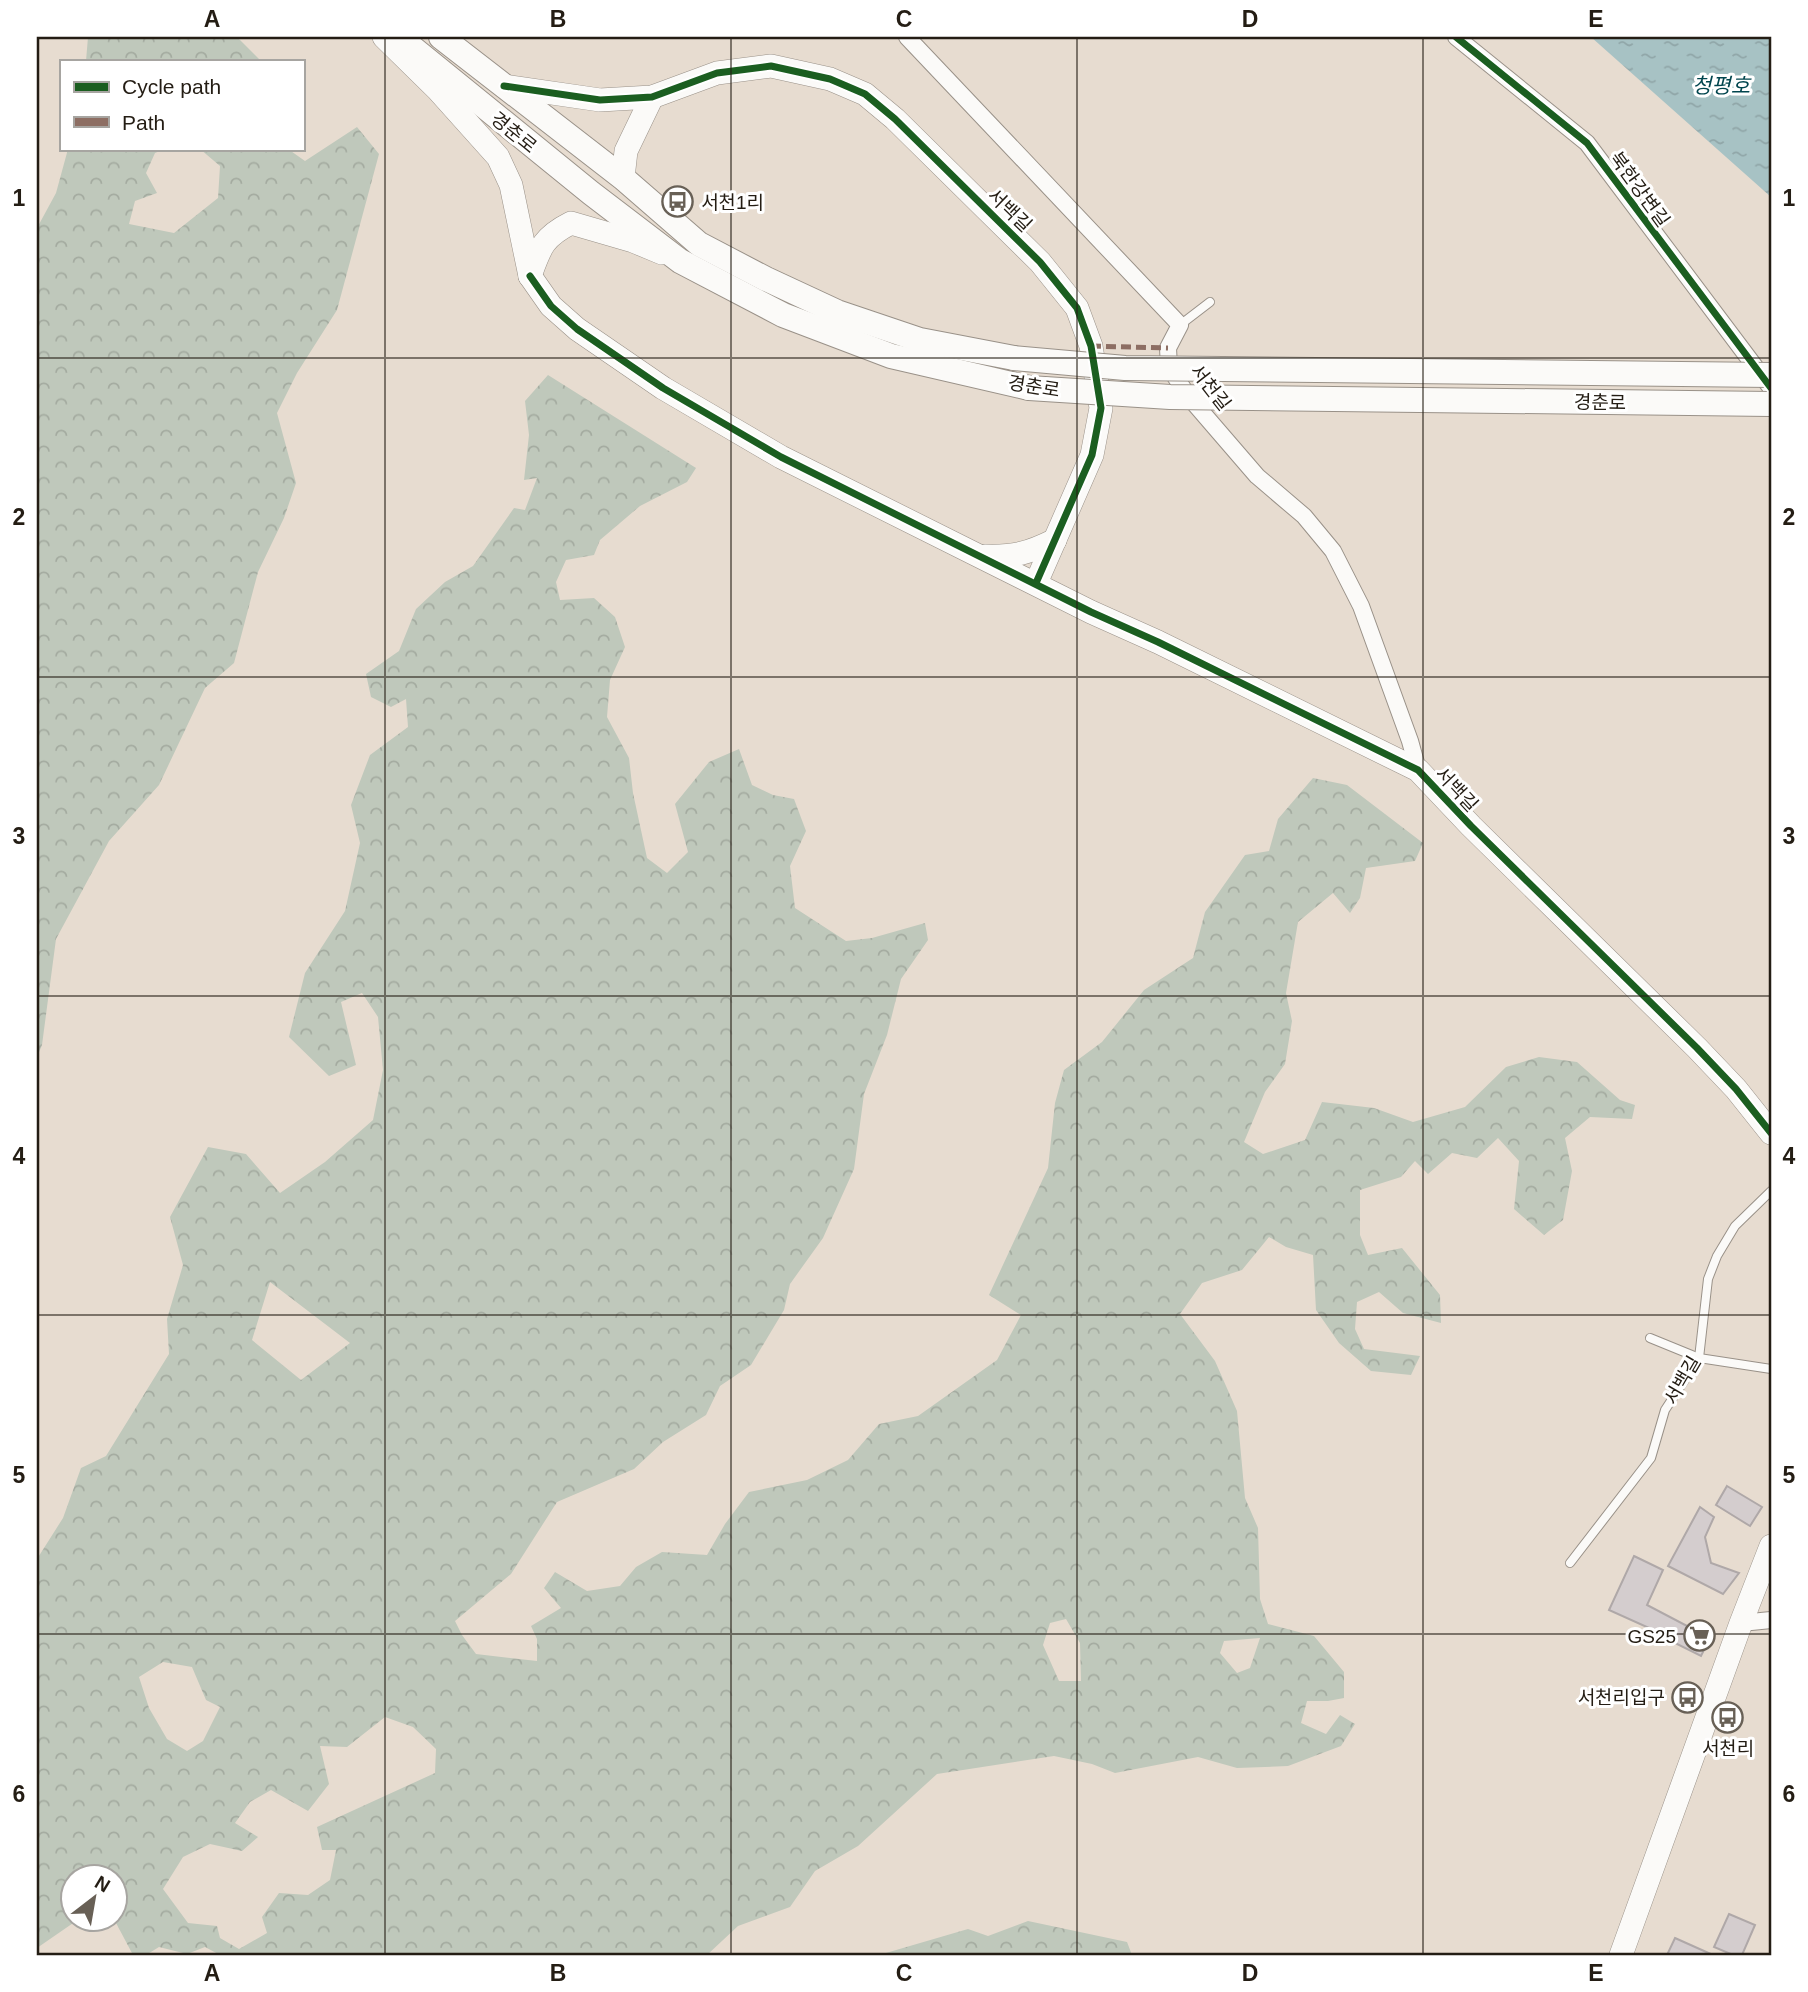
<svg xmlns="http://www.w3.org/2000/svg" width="1808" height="1992" viewBox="0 0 1808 1992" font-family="Arial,'Noto Sans KR',sans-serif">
<defs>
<pattern id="forest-crowns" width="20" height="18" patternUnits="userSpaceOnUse" patternTransform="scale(1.75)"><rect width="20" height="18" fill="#bfc8bb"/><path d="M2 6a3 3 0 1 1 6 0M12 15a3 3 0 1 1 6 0" fill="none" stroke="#a4aba0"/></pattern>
<pattern id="water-ripples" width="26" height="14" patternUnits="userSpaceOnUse" patternTransform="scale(1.75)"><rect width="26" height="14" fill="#a7c2c4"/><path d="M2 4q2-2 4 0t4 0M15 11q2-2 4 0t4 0" fill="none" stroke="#90a6a8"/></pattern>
</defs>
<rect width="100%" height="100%" fill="#e7dcd0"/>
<g fill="url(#forest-crowns)" fill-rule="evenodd">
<path d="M 88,37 L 237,37 L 261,61 L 86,61 Z"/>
<path d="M 357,127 L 379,154 L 337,310 L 297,373 L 277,413 L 296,483 L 284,518 L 258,572 L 234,663 L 205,688 L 159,785 L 109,841 L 56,939 L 42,1045 L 37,1057 L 37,228 L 56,193 L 68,149 L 165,149 L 155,153 L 146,173 L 157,193 L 135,201 L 129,224 L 174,233 L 218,198 L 220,166 L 200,149 L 288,149 L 305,161 Z"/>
<path d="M 548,375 L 696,468 L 687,482 L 640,506 L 600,540 L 594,555 L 566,560 L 556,582 L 560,600 L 594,598 L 615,617 L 625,647 L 610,680 L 607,717 L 629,758 L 633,793 L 647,858 L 667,873 L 688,852 L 675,804 L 709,762 L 739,749 L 752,785 L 773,795 L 794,799 L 806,831 L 790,866 L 795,908 L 846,941 L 872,938 L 925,923 L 928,940 L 901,979 L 887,1035 L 864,1094 L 854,1169 L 823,1238 L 790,1284 L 784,1310 L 751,1365 L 720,1386 L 706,1415 L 663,1442 L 634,1469 L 557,1502 L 511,1574 L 455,1621 L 462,1635 L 476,1654 L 537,1661 L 537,1639 L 531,1626 L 561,1608 L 544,1588 L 555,1572 L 587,1591 L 620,1586 L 636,1567 L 662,1552 L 707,1555 L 725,1524 L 749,1492 L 807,1480 L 848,1460 L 879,1424 L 918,1416 L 997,1360 L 1021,1315 L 989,1295 L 1048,1168 L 1055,1103 L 1064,1070 L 1102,1042 L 1144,990 L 1193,958 L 1205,912 L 1245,855 L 1269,851 L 1278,819 L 1313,778 L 1347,785 L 1423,843 L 1415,861 L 1366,868 L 1360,898 L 1350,913 L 1333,893 L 1298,922 L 1286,993 L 1292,1021 L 1285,1064 L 1265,1092 L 1244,1142 L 1263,1154 L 1305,1140 L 1322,1102 L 1374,1108 L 1413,1122 L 1465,1107 L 1506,1067 L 1539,1057 L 1577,1062 L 1620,1100 L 1635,1105 L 1632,1119 L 1590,1117 L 1565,1138 L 1572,1171 L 1563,1220 L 1544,1235 L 1514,1209 L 1519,1161 L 1498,1138 L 1477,1158 L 1452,1153 L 1428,1174 L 1415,1161 L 1401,1177 L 1360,1190 L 1360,1235 L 1368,1255 L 1402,1248 L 1440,1295 L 1441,1323 L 1403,1313 L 1379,1292 L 1357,1302 L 1355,1329 L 1364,1349 L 1420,1356 L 1411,1375 L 1371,1371 L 1339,1343 L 1316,1310 L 1313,1255 L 1286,1247 L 1269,1237 L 1242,1270 L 1202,1283 L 1180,1314 L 1215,1361 L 1237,1411 L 1245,1498 L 1258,1528 L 1260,1599 L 1268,1624 L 1314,1636 L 1344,1672 L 1344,1698 L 1328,1701 L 1307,1701 L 1301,1723 L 1326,1734 L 1340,1715 L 1355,1724 L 1341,1746 L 1288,1766 L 1237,1768 L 1198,1757 L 1115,1773 L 1092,1764 L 1054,1756 L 937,1774 L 858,1846 L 815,1871 L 790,1907 L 738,1926 L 707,1955 L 220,1955 L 205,1947 L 187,1954 L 159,1947 L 146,1955 L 133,1955 L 115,1921 L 94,1919 L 116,1918 L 116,1876 L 74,1876 L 74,1918 L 79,1919 L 37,1948 L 37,1559 L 63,1518 L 81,1468 L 106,1456 L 169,1354 L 167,1319 L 183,1265 L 170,1217 L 208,1147 L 246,1154 L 280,1193 L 325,1162 L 373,1120 L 383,1070 L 378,1017 L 362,993 L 341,1002 L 356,1065 L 329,1076 L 289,1037 L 305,973 L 345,911 L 360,843 L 351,805 L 370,755 L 408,727 L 406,699 L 391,707 L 371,697 L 366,674 L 399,651 L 416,609 L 445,582 L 473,566 L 514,508 L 525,510 L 537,478 L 524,480 L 529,435 L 525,401 ZM 270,1282 L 350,1343 L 301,1380 L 252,1340 ZM 1066,1619 L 1080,1643 L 1081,1681 L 1059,1681 L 1043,1645 L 1050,1623 ZM 1260,1638 L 1250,1668 L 1237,1673 L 1220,1653 L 1224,1641 ZM 163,1662 L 192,1667 L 206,1700 L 220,1707 L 203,1741 L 187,1751 L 167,1739 L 149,1708 L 139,1677 ZM 385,1717 L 413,1727 L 436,1749 L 435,1773 L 317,1827 L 322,1850 L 336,1850 L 330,1880 L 308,1895 L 279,1893 L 262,1917 L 267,1933 L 239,1949 L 220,1938 L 217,1926 L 188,1923 L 163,1889 L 183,1857 L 210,1844 L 242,1851 L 258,1837 L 235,1823 L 250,1802 L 271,1790 L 308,1811 L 329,1784 L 320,1746 L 347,1747 Z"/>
<path d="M 1028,1921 L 1127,1942 L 1132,1955 L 879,1955 L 968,1929 L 988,1936 Z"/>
</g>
<path fill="url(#water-ripples)" d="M 1591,37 L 1771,37 L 1771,197 Z"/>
<g fill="#d4cdce" stroke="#afa8a8" stroke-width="2">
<path d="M 1727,1486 L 1762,1507 L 1750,1526 L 1716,1505 Z"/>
<path d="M 1700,1507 L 1714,1517 L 1705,1537 L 1711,1563 L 1739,1573 L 1723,1594 L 1668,1566 Z"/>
<path d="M 1634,1556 L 1663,1570 L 1647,1605 L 1710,1638 L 1701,1656 L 1657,1634 L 1658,1632 L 1609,1610 Z"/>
<path d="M 1729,1914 L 1755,1925 L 1742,1955 L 1733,1955 L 1714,1947 Z"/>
<path d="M 1675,1938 L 1713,1955 L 1667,1955 Z"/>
</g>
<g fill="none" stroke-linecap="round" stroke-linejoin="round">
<defs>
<g id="lane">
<path d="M 1180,325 L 1210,302"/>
<path d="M 1650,1338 L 1699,1358 L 1771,1369"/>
<path d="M 1570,1563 L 1651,1458 L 1665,1410 L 1699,1358 L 1708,1279 L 1717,1256 L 1735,1226 L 1771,1191"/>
</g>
<g id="street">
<path d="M 907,37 L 1180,325 L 1168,348 L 1169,367 L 1188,396 L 1257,476 L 1304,516 L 1333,551 L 1361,606 L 1410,741 L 1418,770"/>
<path d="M 1456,37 L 1587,143 L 1771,388"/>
<path d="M 1741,1623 L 1771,1620"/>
</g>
<g id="secondary">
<path d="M 384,37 L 438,90 L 498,157 L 511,185 L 530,276 C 540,248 543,237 571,223 L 633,241 L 662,253"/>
<path d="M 504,86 L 600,100 L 652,97 L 717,73 L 771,66 L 830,79 L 865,94 L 895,119 L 1040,262 L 1077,308 L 1091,346 L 1101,408 L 1092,455 L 1036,583"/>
<path d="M 623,178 L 626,151 L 652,97"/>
<path d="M 530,276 L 551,306 L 577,329 L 663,388 L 781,457 L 1091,612 L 1158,642 L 1418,770 L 1471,826 L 1697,1048 L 1736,1089 L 1771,1133"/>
<path d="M 985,556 C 1014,557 1029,553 1055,540"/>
<path d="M 1621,1955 L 1741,1623 L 1771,1546"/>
</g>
<g id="primary">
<path d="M 399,37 L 591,193 L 680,261 L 783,315 L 891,356 L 1029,388"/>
<path d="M 441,37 L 623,178 L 699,244 L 766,279 L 837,312 L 920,340 L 1014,358"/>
</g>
</defs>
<use href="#lane" stroke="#999188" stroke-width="10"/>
<use href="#street" stroke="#999188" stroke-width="18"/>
<use href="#secondary" stroke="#999188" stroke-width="24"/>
<use href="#primary" stroke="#999188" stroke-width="26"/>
<use href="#lane" stroke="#fbfaf8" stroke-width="8"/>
<use href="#street" stroke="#fbfaf8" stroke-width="16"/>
<use href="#secondary" stroke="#fbfaf8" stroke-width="23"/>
<use href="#primary" stroke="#fbfaf8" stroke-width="24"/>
<defs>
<g id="primary-bridge">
<path d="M 1014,358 L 1125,368 L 1771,375"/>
<path d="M 1029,388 L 1170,397 L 1771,404"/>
</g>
</defs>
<use href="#primary-bridge" stroke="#999188" stroke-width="26" stroke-linecap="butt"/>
<use href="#primary-bridge" stroke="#fbfaf8" stroke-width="24"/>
<path stroke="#8d6e63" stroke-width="5" stroke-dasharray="10 5" stroke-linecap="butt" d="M 1091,346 L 1168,348"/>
<defs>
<g id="cycleway">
<path d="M 1456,37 L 1587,143 L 1771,388"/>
<path d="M 504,86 L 600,100 L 652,97 L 717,73 L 771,66 L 830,79 L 865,94 L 895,119 L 1040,262 L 1077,308 L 1091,346 L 1101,408 L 1092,455 L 1036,583"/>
<path d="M 530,276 L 551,306 L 577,329 L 663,388 L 781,457 L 1091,612 L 1158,642 L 1418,770 L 1471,826 L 1697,1048 L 1736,1089 L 1771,1133"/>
</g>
</defs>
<use href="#cycleway" stroke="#fff" stroke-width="11"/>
<use href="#cycleway" stroke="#1b5e20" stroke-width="7"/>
</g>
<path fill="none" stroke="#241d14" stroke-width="2" stroke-opacity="0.55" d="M 385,37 L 385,1955M 731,37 L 731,1955M 1077,37 L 1077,1955M 1423,37 L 1423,1955M 37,358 L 1771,358M 37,677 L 1771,677M 37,996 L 1771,996M 37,1315 L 1771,1315M 37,1634 L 1771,1634"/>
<defs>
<symbol id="bus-ring" viewBox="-11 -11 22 22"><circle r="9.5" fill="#fff" stroke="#686056" stroke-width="1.5"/><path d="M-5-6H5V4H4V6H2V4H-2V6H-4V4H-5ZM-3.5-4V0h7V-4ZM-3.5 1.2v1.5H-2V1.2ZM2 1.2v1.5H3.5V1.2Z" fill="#686056"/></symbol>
<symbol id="supermarket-ring" viewBox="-11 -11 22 22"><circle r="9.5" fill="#fff" stroke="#686056" stroke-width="1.5"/><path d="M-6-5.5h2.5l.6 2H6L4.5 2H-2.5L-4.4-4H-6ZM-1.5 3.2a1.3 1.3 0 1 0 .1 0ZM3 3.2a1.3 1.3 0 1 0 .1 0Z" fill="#686056"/></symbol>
</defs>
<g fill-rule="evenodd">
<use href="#bus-ring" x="660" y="184" width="35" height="35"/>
<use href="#supermarket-ring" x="1682" y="1618" width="35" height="35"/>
<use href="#bus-ring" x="1670" y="1680" width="35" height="35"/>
<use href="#bus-ring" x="1710" y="1700" width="35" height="35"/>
</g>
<g text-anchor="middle" stroke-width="6" stroke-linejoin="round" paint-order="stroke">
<g font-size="19" fill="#241d14" stroke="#fff">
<text transform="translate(514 132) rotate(39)" y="7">경춘로</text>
<text transform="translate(1640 189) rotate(54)" y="7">북한강변길</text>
<text transform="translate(1010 210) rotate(44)" y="7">서백길</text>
<text transform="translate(1034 386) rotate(9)" y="7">경춘로</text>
<text transform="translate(1211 387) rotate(52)" y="7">서천길</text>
<text transform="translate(1600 402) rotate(1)" y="7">경춘로</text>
<text transform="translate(1457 789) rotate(47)" y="7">서백길</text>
<text transform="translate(1682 1380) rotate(-60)" y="7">서백길</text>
</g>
<g font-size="19" fill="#241d14" stroke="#fff" text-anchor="end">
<text x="701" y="209" text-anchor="start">서천1리</text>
<text x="1676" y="1643">GS25</text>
<text x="1665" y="1704">서천리입구</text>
<text x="1728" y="1755" text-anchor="middle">서천리</text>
</g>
<g font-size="21" font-style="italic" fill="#01454e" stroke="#fff">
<text x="1721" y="93">청평호</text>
</g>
</g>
<rect width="1808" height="1992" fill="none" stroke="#ffffff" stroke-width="77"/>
<rect x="60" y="60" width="245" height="91" fill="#ffffff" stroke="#a7a5a1" stroke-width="2"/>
<rect x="74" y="82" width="35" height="10" fill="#1b5e20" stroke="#a7a5a1" stroke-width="2"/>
<text x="122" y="94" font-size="21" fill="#241d14">Cycle path</text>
<rect x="74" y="117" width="35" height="10" fill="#8d6e63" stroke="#a7a5a1" stroke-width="2"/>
<text x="122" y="130" font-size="21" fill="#241d14">Path</text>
<g transform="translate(94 1898) rotate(31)"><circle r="33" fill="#ffffff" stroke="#a7a5a1" stroke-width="2"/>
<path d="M0-5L12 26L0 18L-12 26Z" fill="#686056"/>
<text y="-10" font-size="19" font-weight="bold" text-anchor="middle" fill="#241d14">N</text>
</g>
<rect x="38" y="38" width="1732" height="1916" fill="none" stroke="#241d14" stroke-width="2.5"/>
<g font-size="23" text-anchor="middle" font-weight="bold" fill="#241d14">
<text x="212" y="27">A</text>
<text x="558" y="27">B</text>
<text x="904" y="27">C</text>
<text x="1250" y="27">D</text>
<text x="1596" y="27">E</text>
<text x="19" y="206">1</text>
<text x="1789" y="206">1</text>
<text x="19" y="525">2</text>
<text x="1789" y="525">2</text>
<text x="19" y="844">3</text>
<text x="1789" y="844">3</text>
<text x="19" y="1164">4</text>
<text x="1789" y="1164">4</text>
<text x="19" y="1483">5</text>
<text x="1789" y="1483">5</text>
<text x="19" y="1802">6</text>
<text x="1789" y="1802">6</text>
<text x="212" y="1981">A</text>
<text x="558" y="1981">B</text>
<text x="904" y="1981">C</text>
<text x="1250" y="1981">D</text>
<text x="1596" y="1981">E</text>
</g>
</svg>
